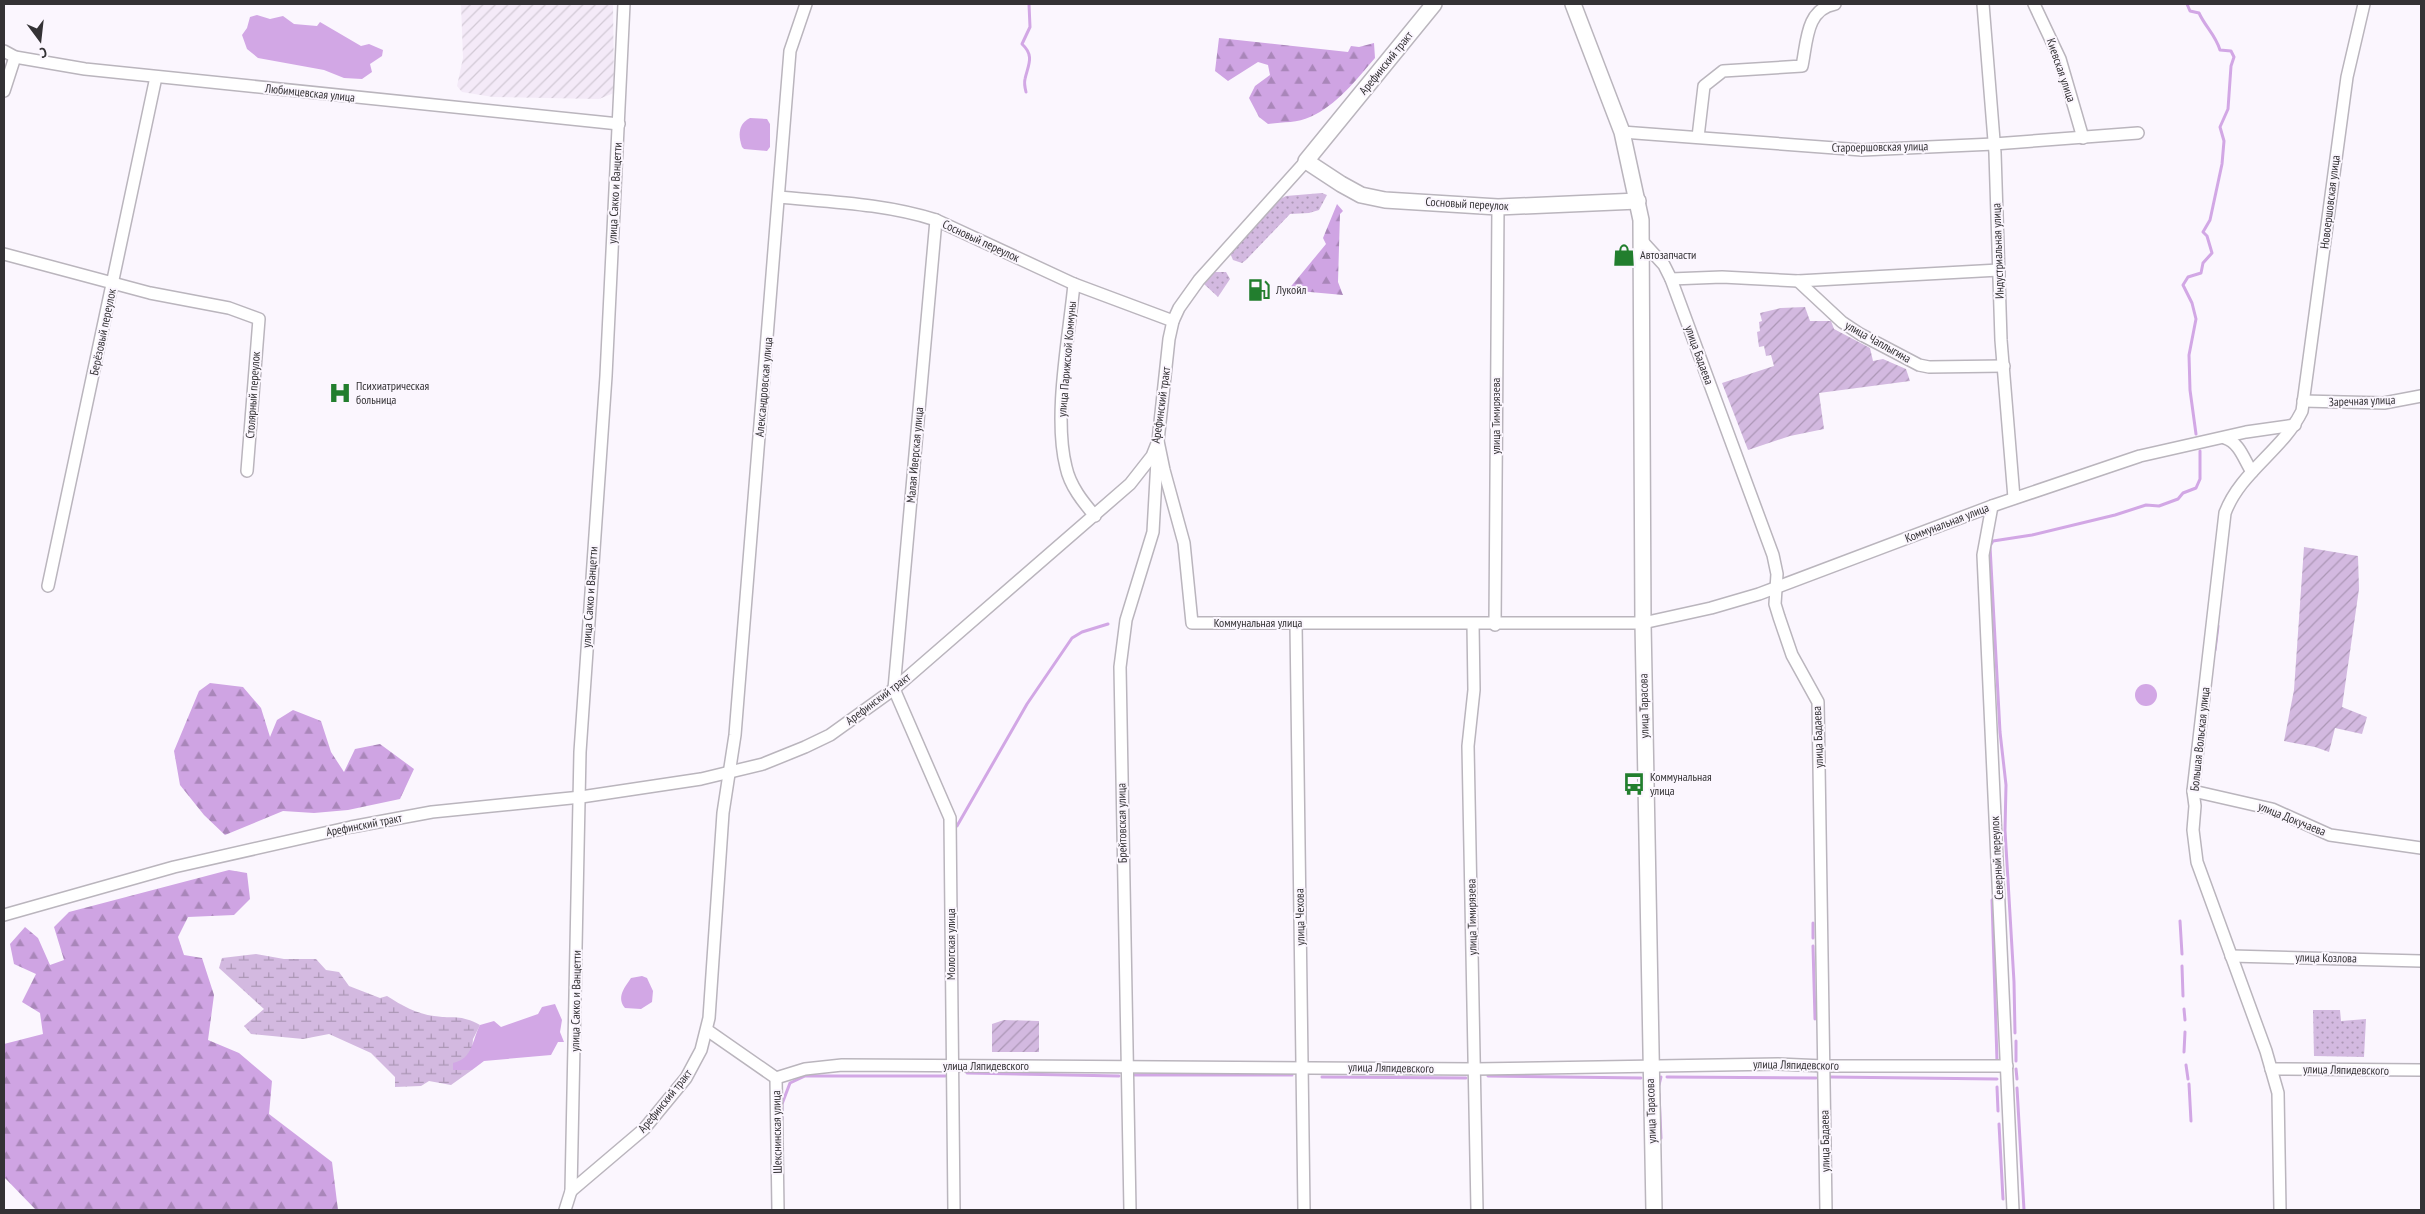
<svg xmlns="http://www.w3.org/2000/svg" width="2425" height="1214" viewBox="0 0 2425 1214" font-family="'PT Sans Narrow',sans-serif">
<defs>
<pattern id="industrial-furrows" width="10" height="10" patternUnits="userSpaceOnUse" patternTransform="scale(1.25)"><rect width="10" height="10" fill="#f4eaf8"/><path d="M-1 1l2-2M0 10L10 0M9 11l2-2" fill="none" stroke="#d2c9d5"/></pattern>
<pattern id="grass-dots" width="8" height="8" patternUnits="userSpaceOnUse" patternTransform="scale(1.25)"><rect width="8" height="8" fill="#d3b9e0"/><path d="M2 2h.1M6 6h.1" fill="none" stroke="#ac97b6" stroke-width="1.8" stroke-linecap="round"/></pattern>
<pattern id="forest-firs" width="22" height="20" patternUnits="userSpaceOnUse" patternTransform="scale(1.25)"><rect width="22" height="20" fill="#cfa4e3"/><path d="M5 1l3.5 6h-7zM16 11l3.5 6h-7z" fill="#a986b9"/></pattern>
<pattern id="wetland-marsh" width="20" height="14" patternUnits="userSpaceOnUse" patternTransform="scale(1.25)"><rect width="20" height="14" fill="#d3b9e0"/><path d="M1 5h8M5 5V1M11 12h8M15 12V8" fill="none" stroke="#ac97b6"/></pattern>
<pattern id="garden-furrows" width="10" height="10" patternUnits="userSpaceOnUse" patternTransform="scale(1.25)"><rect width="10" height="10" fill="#d3b9e0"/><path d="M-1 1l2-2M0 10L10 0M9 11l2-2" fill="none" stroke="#ac97b6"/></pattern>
</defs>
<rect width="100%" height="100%" fill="#fbf6fe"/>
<path fill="url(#industrial-furrows)" d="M 461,4 L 613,4 L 614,93 L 599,99 L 493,97 L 462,92 L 457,86 L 463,58 Z"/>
<g fill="url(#grass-dots)">
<path d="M 1322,193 L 1327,195 L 1319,210 L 1309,213 L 1290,214 L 1246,260 L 1242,263 L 1233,260 L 1230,253 L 1275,202 L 1286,196 Z"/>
<path d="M 1215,272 L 1226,272 L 1230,279 L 1218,297 L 1204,284 Z"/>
<path d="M 2313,1010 L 2340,1010 L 2341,1021 L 2366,1019 L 2364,1057 L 2314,1056 Z"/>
</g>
<g fill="url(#forest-firs)">
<path d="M 1219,38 L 1348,52 L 1351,46 L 1359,47 L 1374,43 L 1375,58 C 1357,79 1336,106 1310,117 C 1298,123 1281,122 1268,124 L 1259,117 L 1249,98 L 1255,86 L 1270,75 L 1268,65 L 1258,62 L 1228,81 L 1215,71 Z"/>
<path d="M 1337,204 L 1343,211 L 1340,214 L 1338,282 L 1343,295 L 1288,290 L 1326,244 L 1323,238 Z"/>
<path d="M 210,683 L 243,687 L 261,708 L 270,737 L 277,720 L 293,710 L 321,721 L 331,752 L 344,772 L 355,749 L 380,744 L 414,769 L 400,799 L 348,810 L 314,813 L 283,811 L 225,835 L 204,815 L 180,785 L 174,751 L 199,691 Z"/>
<path d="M 229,870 L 247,873 L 250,899 L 234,915 L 188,917 L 178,937 L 184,955 L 202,958 L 214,995 L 208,1040 L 239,1053 L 272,1081 L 269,1114 L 332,1162 L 338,1210 L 36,1210 L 4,1177 L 4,1044 L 43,1034 L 40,1013 L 22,1002 L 36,974 L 14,964 L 10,944 L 25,927 L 38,938 L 50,965 L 64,960 L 54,927 L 69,912 Z"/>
</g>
<path fill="url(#wetland-marsh)" d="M 256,954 L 284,959 L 316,959 L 326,970 L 339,972 L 349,986 L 380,998 L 387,996 C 401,1005 417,1014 434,1016 C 454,1019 460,1014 480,1025 L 473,1039 L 472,1051 L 453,1070 L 472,1070 L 451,1085 L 429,1081 L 421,1086 L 395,1087 L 395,1077 L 371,1053 L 329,1034 L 303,1039 L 251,1034 L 244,1026 L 264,1009 L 219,968 L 222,958 Z"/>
<g fill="url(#garden-furrows)">
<path d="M 1805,307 L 1810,321 L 1831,321 L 1834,329 L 1870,348 L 1873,361 L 1883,359 L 1906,369 L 1910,381 L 1819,393 L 1824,429 L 1790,436 L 1748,450 L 1722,383 L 1774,366 L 1771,355 L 1766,356 L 1764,346 L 1759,347 L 1757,332 L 1760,331 L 1759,322 L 1762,321 L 1760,313 L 1781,308 Z"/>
<path d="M 2304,547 L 2358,556 L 2359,589 L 2342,707 L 2367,717 L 2362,734 L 2335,728 L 2329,752 L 2315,747 L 2284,741 L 2294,690 Z"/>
<path d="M 1004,1020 L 1039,1021 L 1039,1052 L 992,1052 L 992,1024 Z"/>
</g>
<g fill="#d2a7e5">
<path d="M 257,15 L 270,19 L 283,16 L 294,24 L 317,26 L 320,22 L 361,46 L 369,44 L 383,50 L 382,56 L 370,64 L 372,72 L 362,79 L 344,78 L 324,70 L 258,58 L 247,49 L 242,35 L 247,28 L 250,17 Z"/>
<path d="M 750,118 L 767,119 L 770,124 L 770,147 L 767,151 L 744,149 L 742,147 C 738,135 738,124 750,118 Z"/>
<circle cx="2146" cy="695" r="11"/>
<path d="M 642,976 L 647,978 L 653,991 L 652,1002 L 641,1009 L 625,1008 C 616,997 625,987 631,978 Z"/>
<path d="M 555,1004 L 562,1020 L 560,1032 L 564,1042 L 558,1042 L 551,1055 L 484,1061 L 472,1070 L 453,1070 L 453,1063 C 473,1059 472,1040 480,1025 L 494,1021 L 501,1027 L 538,1014 L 542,1007 Z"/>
</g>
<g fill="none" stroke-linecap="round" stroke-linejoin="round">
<g stroke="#d2a7e5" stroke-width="3">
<path d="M 2187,4 L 2190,11 L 2199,13 C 2206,28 2215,34 2220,50 L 2231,51 L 2234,57 L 2231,66 L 2228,109 L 2220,127 L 2224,141 L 2222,164 L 2210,220 L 2203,232 L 2207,236 L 2212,253 L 2203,263 L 2201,273 L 2188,277 L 2183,285 L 2192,303 L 2196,319 L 2189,355 L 2190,390 L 2196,434"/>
<path d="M 1026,92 C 1025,88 1024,83 1025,79 C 1028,65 1035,56 1022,44 L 1030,27 L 1029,4"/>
<path d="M 2215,650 L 2218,626"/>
<path d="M 957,826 L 1027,704 L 1072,638 L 1082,632 L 1108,624"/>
<path d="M 1992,900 L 1997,1061"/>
<path d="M 2180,921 L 2182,954"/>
<path d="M 1813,938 L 1813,923"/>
<path d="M 1813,946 L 1815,1019"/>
<path d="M 2182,966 L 2183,996"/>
<path d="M 2184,1009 L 2185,1020"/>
<path d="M 2015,1033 L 2014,982 L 2005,830 L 2006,785 L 2000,732 L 1990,546 L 1993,541 L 2032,535 L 2115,515 L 2146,505 L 2159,506 L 2178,499 L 2183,493 L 2196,488 L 2200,479 L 2200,451"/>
<path d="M 2184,1052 L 2185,1032"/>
<path d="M 2016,1061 L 2016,1041"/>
<path d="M 2186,1065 L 2188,1079"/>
<path d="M 2016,1069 L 2017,1079"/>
<path d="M 967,1073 L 1119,1076"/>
<path d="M 1135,1075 L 1292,1075"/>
<path d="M 1488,1076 L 1641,1078"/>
<path d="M 1322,1077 L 1466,1078"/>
<path d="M 1667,1077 L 1816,1078"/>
<path d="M 1831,1077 L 1997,1079"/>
<path d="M 2189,1084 L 2191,1121"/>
<path d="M 1659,1085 L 1661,1077"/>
<path d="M 1997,1087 L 1998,1111"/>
<path d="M 2017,1088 L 2024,1210"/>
<path d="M 1659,1094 L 1661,1138"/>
<path d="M 782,1119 L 782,1104 L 790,1083 L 805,1076 L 945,1076"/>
<path d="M 1999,1124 L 2003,1199"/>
</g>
<defs>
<g id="minor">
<path d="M 1983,4 L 1995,153 L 2001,340 L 2014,498"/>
<path d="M 2034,4 L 2060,59 L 2083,138"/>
<path d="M 4,51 L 15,57 L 85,69 L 619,124"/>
<path d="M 4,91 L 15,57"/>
<path d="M 1622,132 L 1862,150 L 1994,144 L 2138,133"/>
<path d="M 1698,137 L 1704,86 L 1723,71 L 1802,66 C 1807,42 1806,9 1835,4"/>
<path d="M 779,197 C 832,202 886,204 936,220 L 1074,284 L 1173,321"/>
<path d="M 936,220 L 894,689 L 950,818 L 954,1210"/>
<path d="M 1642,241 L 1664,265 L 1671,279 L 1773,555 L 1777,574 L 1775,604 L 1779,617 L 1792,655 L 1818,702 L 1826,1210"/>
<path d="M 4,254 L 150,293 L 229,308 L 259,319 L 247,471"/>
<path d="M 1671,279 L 1722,277 L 1798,281 L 1999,270"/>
<path d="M 1798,281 L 1842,322 L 1860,334 L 1919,365 L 1929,367 L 2004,366"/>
<path d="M 1074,284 C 1069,337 1053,416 1066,467 C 1070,486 1083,502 1095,516"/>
<path d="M 2303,401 L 2384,403 L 2421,396"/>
<path d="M 2225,438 C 2240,443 2244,460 2252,472"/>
<path d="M 1158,441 L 1164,470 L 1184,543 L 1192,623 L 1643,623 L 1711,608 L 1759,594 L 1992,506 L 2140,456 L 2246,432 L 2295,425"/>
<path d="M 1992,506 L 1983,555 L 2013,1210"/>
<path d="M 48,586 L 156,77"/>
<path d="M 1296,624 L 1304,1210"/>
<path d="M 1473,624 L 1474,690 L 1468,746 L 1477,1210"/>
<path d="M 1495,625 L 1498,207"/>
<path d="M 2193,791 L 2272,809 L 2330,835 L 2421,848"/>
<path d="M 4,915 L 174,867 L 351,827 L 432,812 L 581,797 L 701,779 L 763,764 L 805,747 L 830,735 L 894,689 L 1130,484 L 1152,456 L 1158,441 L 1169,339 L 1173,321 L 1179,308 L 1199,280 L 1306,161"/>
<path d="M 2231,956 L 2421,961"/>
<path d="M 707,1030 L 776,1078 L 778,1210"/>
<path d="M 2271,1069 L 2421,1070"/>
<path d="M 776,1078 L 805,1069 L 842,1065 L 1475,1069 L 1778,1064 L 1824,1066 L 2007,1066"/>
<path d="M 571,1191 L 644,1129 L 686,1078 L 701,1050 L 709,1018 L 723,813 L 735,735 L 790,51 L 806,4"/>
<path d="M 565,1210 L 571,1191 L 580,752 L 606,376 L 624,4"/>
<path d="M 1130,1210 L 1120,667 L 1126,620 L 1153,532 L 1157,460"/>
<path d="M 2280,1210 L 2278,1093 L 2266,1051 L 2197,862 L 2193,830 L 2195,806 L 2193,791 L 2225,513 C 2240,472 2283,450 2302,411 L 2347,77 L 2364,4"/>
</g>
<g id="tertiary">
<path d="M 1434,4 L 1306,161 L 1341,184 L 1361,195 L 1385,200 L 1498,207 L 1638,201"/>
<path d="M 1573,4 L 1622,132 L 1641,220 L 1643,623 L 1654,1210"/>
</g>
</defs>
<use href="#minor" stroke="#bab5bd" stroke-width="14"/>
<use href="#tertiary" stroke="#bab5bd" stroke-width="18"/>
<use href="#minor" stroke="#fff" stroke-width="11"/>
<use href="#tertiary" stroke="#fff" stroke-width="15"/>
</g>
<defs>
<symbol id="shop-bare" viewBox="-9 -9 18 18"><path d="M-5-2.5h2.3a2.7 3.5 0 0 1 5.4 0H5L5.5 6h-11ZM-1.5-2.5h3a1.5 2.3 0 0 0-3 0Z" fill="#227e2e" stroke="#fbf6fe" stroke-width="2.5" paint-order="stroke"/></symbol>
<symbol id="fuel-bare" viewBox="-9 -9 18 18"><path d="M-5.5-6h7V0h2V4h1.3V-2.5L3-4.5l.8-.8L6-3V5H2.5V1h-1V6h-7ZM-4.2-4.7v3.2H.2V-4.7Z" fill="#227e2e" stroke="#fbf6fe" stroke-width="2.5" paint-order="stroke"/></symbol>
<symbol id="hospital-bare" viewBox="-9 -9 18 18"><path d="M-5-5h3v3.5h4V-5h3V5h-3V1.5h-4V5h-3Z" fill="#227e2e" stroke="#fbf6fe" stroke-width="2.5" paint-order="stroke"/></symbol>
<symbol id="bus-bare" viewBox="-9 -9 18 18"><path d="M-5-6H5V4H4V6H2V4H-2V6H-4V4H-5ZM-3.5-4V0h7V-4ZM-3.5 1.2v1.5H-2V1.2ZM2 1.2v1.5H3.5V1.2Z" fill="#227e2e" stroke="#fbf6fe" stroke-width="2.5" paint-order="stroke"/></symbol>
</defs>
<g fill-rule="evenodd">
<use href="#shop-bare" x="1608" y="239" width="32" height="32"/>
<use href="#fuel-bare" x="1243" y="274" width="32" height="32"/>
<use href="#hospital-bare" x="324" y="377" width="32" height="32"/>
<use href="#bus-bare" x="1618" y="768" width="32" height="32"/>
</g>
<g text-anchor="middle" stroke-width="4" stroke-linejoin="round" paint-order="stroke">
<g font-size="12" fill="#343235" stroke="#fbf6fe">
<text transform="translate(1386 63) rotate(-51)" y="4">Арефинский тракт</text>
<text transform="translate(2061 70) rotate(71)" y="4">Киевская улица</text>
<text transform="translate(310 93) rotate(6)" y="4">Любимцевская улица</text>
<text transform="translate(1880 147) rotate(-1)" y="4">Староершовская улица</text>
<text transform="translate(615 193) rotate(-87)" y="4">улица Сакко и Ванцетти</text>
<text transform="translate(2330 202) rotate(-83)" y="4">Новоершовская улица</text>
<text transform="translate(1467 204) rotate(3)" y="4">Сосновый переулок</text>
<text transform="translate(981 241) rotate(25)" y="4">Сосновый переулок</text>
<text transform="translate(1998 251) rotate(-92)" y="4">Индустриальная улица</text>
<text transform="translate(103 332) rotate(-78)" y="4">Берёзовый переулок</text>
<text transform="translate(1878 342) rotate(29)" y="4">улица Чаплыгина</text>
<text transform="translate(1699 355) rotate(70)" y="4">улица Бадаева</text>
<text transform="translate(1067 359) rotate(-85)" y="4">улица Парижской Коммуны</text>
<text transform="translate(764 387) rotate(-85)" y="4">Александровская улица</text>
<text transform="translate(253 395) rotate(-86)" y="4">Столярный переулок</text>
<text transform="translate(2362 401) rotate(-2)" y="4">Заречная улица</text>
<text transform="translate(1161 405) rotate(-82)" y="4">Арефинский тракт</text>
<text transform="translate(1496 416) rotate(-90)" y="4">улица Тимирязева</text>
<text transform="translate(915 455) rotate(-85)" y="4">Малая Иверская улица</text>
<text transform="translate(1947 523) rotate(-21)" y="4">Коммунальная улица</text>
<text transform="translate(590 597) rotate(-86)" y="4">улица Сакко и Ванцетти</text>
<text x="1258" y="627">Коммунальная улица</text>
<text transform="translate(878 699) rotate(-37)" y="4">Арефинский тракт</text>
<text transform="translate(1644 706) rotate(-91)" y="4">улица Тарасова</text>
<text transform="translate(1818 737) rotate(-92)" y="4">улица Бадаева</text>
<text transform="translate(2200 739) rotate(-84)" y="4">Большая Вольская улица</text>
<text transform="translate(2292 819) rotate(22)" y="4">улица Докучаева</text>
<text transform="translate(1122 823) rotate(-91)" y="4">Брейтовская улица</text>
<text transform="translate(364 825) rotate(-11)" y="4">Арефинский тракт</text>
<text transform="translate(1997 858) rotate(-93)" y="4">Северный переулок</text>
<text transform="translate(1300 917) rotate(-91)" y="4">улица Чехова</text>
<text transform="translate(1472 917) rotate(-91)" y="4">улица Тимирязева</text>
<text transform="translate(951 944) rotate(-90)" y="4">Мологская улица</text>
<text transform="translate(2326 958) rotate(1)" y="4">улица Козлова</text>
<text transform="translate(576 1001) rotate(-89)" y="4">улица Сакко и Ванцетти</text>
<text transform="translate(1796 1065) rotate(1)" y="4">улица Ляпидевского</text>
<text x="986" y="1070">улица Ляпидевского</text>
<text transform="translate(1391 1068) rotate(1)" y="4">улица Ляпидевского</text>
<text transform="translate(2346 1070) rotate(1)" y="4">улица Ляпидевского</text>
<text transform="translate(665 1101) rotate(-51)" y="4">Арефинский тракт</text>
<text transform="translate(1651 1111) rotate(-92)" y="4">улица Тарасова</text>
<text transform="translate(777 1132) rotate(-91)" y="4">Шекснинская улица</text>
<text transform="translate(1825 1141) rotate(-91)" y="4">улица Бадаева</text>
</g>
<g font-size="12" fill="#343235" stroke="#fbf6fe" text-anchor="start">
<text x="1640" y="259">Автозапчасти</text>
<text x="1276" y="294">Лукойл</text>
<text x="356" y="390">Психиатрическая<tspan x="356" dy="14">больница</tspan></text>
<text x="1650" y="781">Коммунальная<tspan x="1650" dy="14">улица</tspan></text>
</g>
</g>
<rect width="2425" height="1214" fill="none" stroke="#343235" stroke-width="10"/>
<g transform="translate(40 40) rotate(165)" stroke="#fbf6fe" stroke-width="4" paint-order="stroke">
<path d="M0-4L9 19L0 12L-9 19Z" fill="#343235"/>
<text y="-8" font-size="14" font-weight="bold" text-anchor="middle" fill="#343235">С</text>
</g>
</svg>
